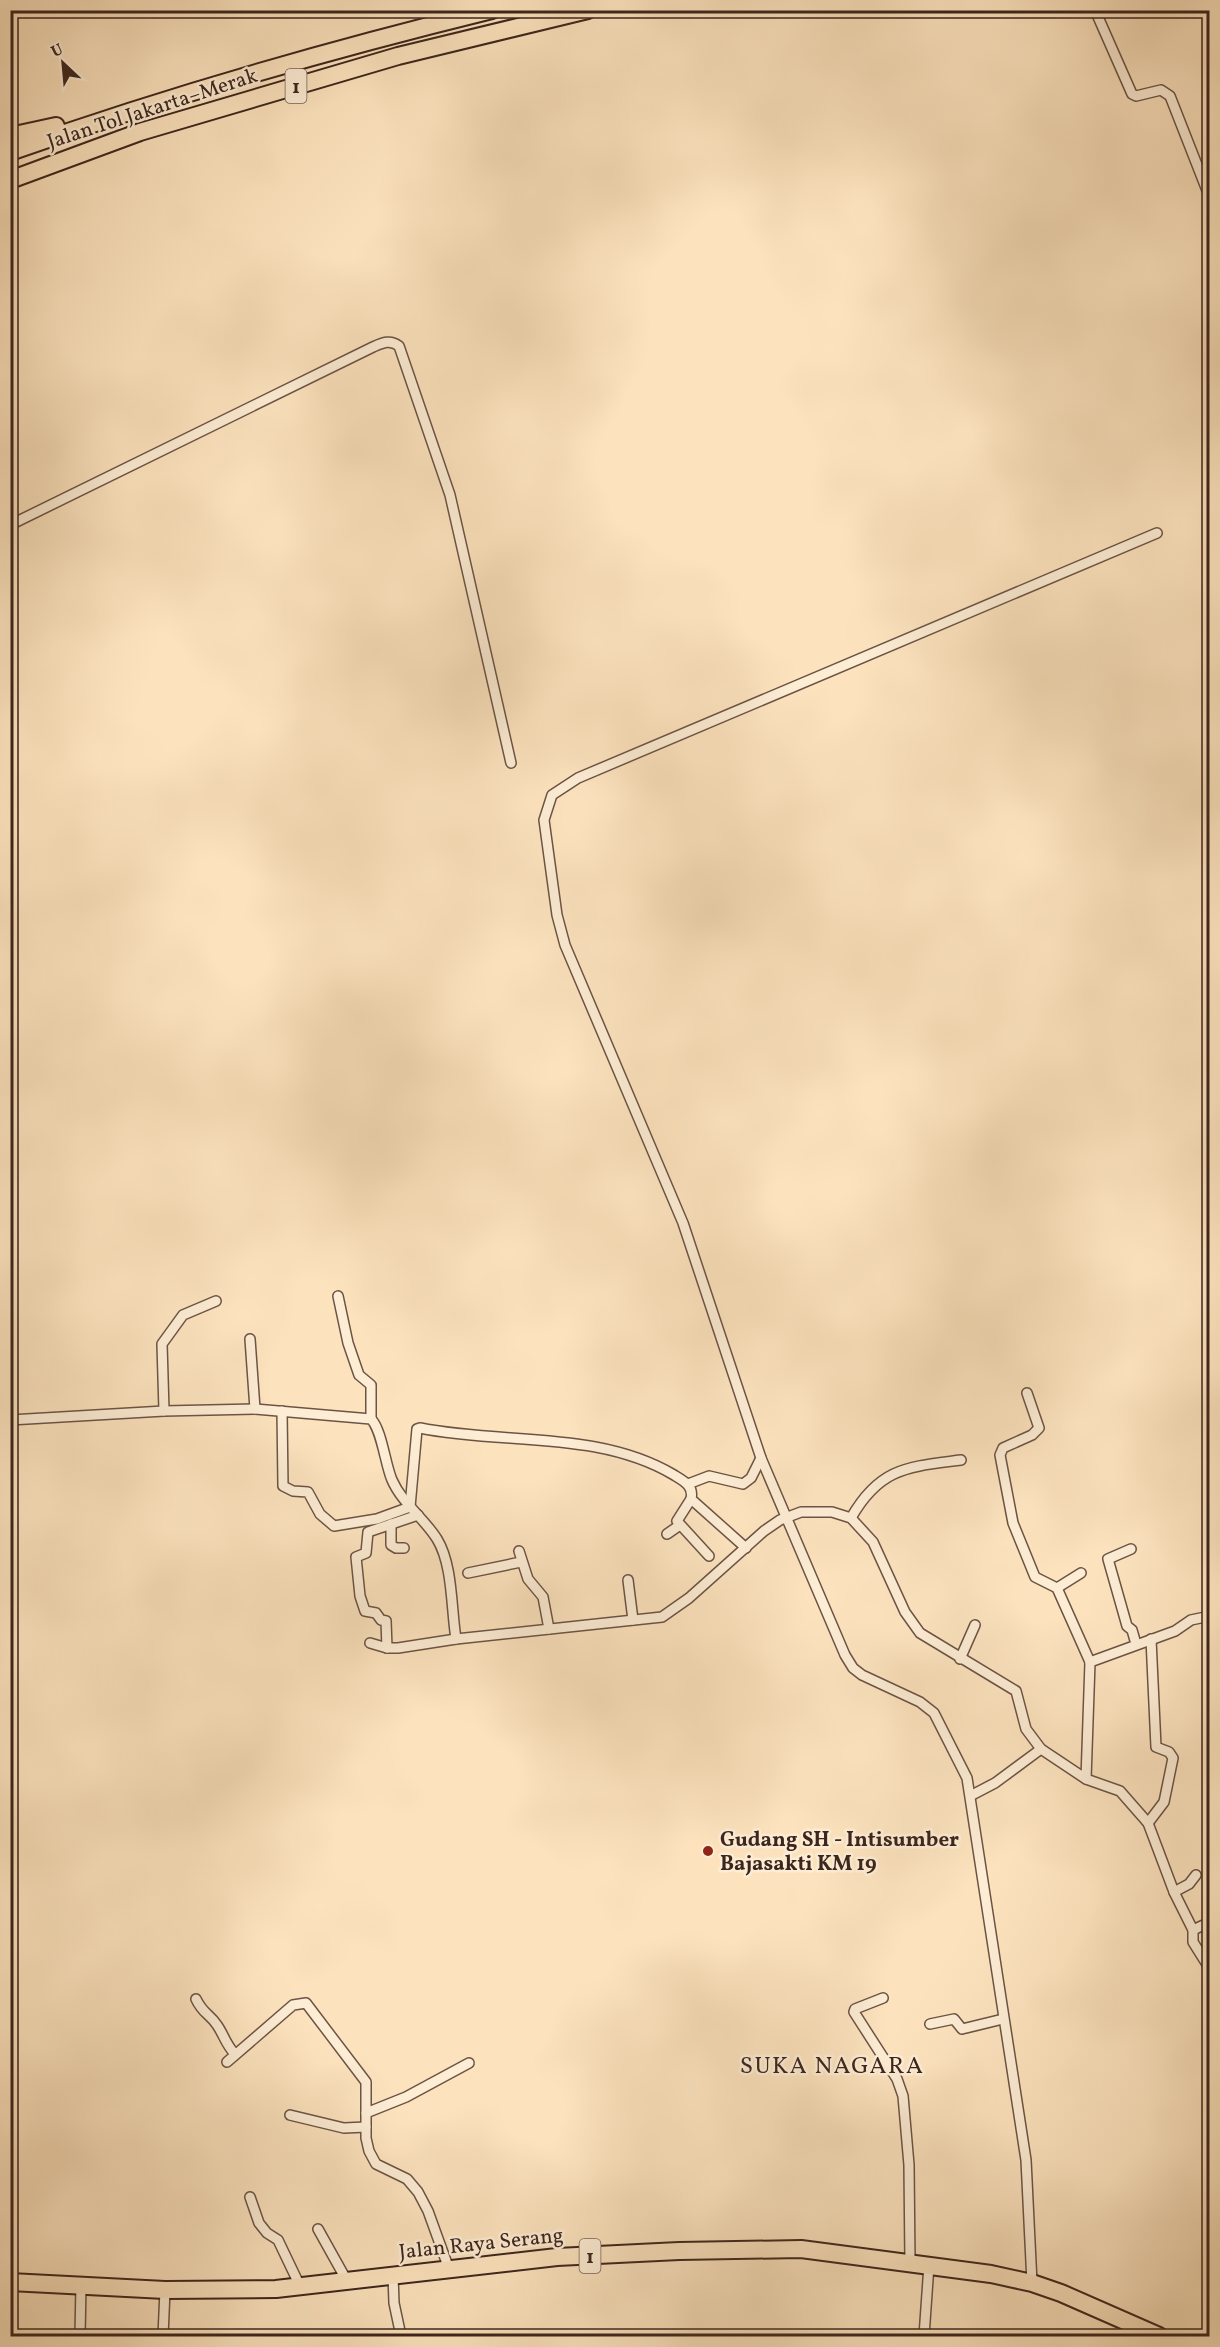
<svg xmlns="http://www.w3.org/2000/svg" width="1220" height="2347" viewBox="0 0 1220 2347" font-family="Vollkorn,serif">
<rect width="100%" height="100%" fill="#fce3be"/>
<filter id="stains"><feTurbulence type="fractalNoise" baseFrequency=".00333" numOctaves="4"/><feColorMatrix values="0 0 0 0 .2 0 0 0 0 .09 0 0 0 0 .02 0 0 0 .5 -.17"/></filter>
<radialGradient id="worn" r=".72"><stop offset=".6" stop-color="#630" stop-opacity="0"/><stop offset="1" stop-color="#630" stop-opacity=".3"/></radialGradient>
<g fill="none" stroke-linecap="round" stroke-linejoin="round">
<defs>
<g id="street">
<path d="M 1095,10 L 1132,94 L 1136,96 L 1161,90 L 1170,96 L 1210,198"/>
<path d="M 10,525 L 373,347 C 382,343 390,339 399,346 L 450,495 L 511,763"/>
<path d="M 338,1296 L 348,1343 L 359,1375 L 371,1385 L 371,1419"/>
<path d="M 250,1339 L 255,1409"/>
<path d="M 1027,1393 L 1039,1428 L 1032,1435 L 1003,1448 L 1000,1455 L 1013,1523 L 1035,1577 L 1057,1588 L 1090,1662"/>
<path d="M 164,1411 L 162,1344 L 183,1315 L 216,1301"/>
<path d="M 282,1411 L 283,1486 L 293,1491 L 308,1492 L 320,1514 L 334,1526 L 377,1519 L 410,1507 L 417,1429 L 420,1428 C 504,1445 598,1430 674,1475 C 684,1481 694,1486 691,1499 L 746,1548"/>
<path d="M 10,1420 L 164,1411 L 255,1409 L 371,1419 C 382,1430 385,1464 392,1480 C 402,1503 424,1518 437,1539 C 453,1565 451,1608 456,1639 L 662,1617 L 689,1598 L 764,1531 L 780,1520 L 801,1512 L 832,1512 L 851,1518 L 873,1542 L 905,1612 L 920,1633 L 1016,1691 L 1026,1729 L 1041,1749 L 1086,1779 L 1120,1791 L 1148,1823 L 1174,1892 L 1193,1930 L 1193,1942 L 1210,1969"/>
<path d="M 688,1484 L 709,1476 L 743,1484 L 751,1478 L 761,1458"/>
<path d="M 691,1499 L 677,1521 L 709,1556"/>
<path d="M 851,1518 C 880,1467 908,1467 961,1460"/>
<path d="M 391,1524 L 391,1545 L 396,1548 L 404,1548"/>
<path d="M 667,1534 L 680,1525"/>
<path d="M 1131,1549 L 1108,1559 L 1127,1626 L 1132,1630 L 1136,1644"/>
<path d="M 519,1551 L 528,1579 L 543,1597 L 549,1629"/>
<path d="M 468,1573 L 521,1562"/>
<path d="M 628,1580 L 633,1620"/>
<path d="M 1057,1588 L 1081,1573"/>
<path d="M 370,1643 L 387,1648 L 398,1648 L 456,1639"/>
<path d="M 387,1648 L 386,1621 L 381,1620 L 376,1613 L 365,1611 L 360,1596 L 356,1557 L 366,1553 L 368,1532 L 418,1515"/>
<path d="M 960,1659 L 975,1625"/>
<path d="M 1086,1779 L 1090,1662 L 1175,1631 L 1191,1620 L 1210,1616"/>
<path d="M 972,1795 L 995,1783 L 1041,1749"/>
<path d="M 1148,1823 L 1164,1802 L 1173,1758 L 1169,1752 L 1156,1747 L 1151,1639"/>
<path d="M 1174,1892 L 1189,1884 L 1196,1875"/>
<path d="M 1193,1930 L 1210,1922"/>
<path d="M 883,1998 L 855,2009 L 854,2012 L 897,2079 L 903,2096 L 909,2165 L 910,2263"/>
<path d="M 196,1999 C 203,2014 209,2013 217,2025 C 224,2035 226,2045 235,2054"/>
<path d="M 930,2024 L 954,2019 L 962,2029 L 1003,2019"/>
<path d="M 227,2062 L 293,2005 L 306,2003 L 366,2082 L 366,2138 L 369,2151 L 376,2164 L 407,2179 L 418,2192 L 428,2211 L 449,2269"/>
<path d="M 366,2113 L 406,2097 L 469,2063"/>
<path d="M 290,2115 L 344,2128 L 366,2127"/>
<path d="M 250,2197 L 259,2223 L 267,2233 L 278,2240 L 300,2286"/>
<path d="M 318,2229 L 347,2281"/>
<path d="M 393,2275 L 394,2303 L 401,2336"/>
<path d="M 1032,2283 L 1026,2160 L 967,1778 L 934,1713 L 920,1702 L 862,1675 L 853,1668 L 845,1655 L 761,1458 L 683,1223 L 565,945 L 557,915 L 544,820 L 552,795 L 578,778 L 1157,533"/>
<path d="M 80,2336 L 81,2285"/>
<path d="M 163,2336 L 165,2290"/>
<path d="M 924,2336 L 929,2265"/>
</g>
<g id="highway">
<path d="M 10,136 L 56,126"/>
<path d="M 10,152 C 168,96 329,50 492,10"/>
<path d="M 10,180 L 140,132 L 398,56 L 588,10"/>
<path d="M 10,2282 L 165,2290 L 276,2289 L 557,2257 L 679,2251 L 801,2249 L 991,2274 L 1032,2283 L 1061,2293 L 1159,2336"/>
</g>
</defs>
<use href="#street" stroke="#6c5445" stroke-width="12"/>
<use href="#highway" stroke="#3c251d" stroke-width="20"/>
<use href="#street" stroke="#fdedd5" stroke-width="9"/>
<use href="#highway" stroke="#fce3be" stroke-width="16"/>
</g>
<circle fill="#8f2418" stroke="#fdedd5" stroke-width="2" cx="708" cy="1851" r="6"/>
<g text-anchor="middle" stroke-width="5" stroke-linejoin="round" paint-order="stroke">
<g fill="#fdedd5" stroke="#766154" stroke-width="1.5">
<rect x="285.5" y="69" width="21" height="34" rx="4.5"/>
<rect x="579.5" y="2239" width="21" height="34" rx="4.5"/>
</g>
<g font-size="20" font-weight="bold" fill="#3c251d">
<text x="296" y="93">1</text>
<text x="590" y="2263">1</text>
</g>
<g font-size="21" fill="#3c251d" stroke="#fdedd5">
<text transform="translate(152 108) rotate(-18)" y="7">Jalan Tol Jakarta–Merak</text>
<text transform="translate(481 2243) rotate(-6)" y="7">Jalan Raya Serang</text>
</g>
<g font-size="21" font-weight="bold" fill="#3c251d" stroke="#fdedd5" text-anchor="start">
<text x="720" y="1846">Gudang SH - Intisumber<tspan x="720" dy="24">Bajasakti KM 19</tspan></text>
</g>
<g font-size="24" letter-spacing="1.5" fill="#3c251d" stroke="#fdedd5">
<text x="832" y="2073">SUKA NAGARA</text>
</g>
</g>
<rect width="1220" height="2347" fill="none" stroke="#fce3be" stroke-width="36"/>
<rect x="12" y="12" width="1196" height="2323" fill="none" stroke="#3c251d" stroke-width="3"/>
<rect x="18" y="18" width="1184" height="2311" fill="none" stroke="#3c251d" stroke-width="1.5"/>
<g transform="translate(63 63) rotate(334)" stroke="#fdedd5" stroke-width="4.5" paint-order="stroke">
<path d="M0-4.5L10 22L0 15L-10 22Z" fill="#3c251d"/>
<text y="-9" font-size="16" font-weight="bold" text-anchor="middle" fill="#3c251d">U</text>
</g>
<rect width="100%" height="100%" filter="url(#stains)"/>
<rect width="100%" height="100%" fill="url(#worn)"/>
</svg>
